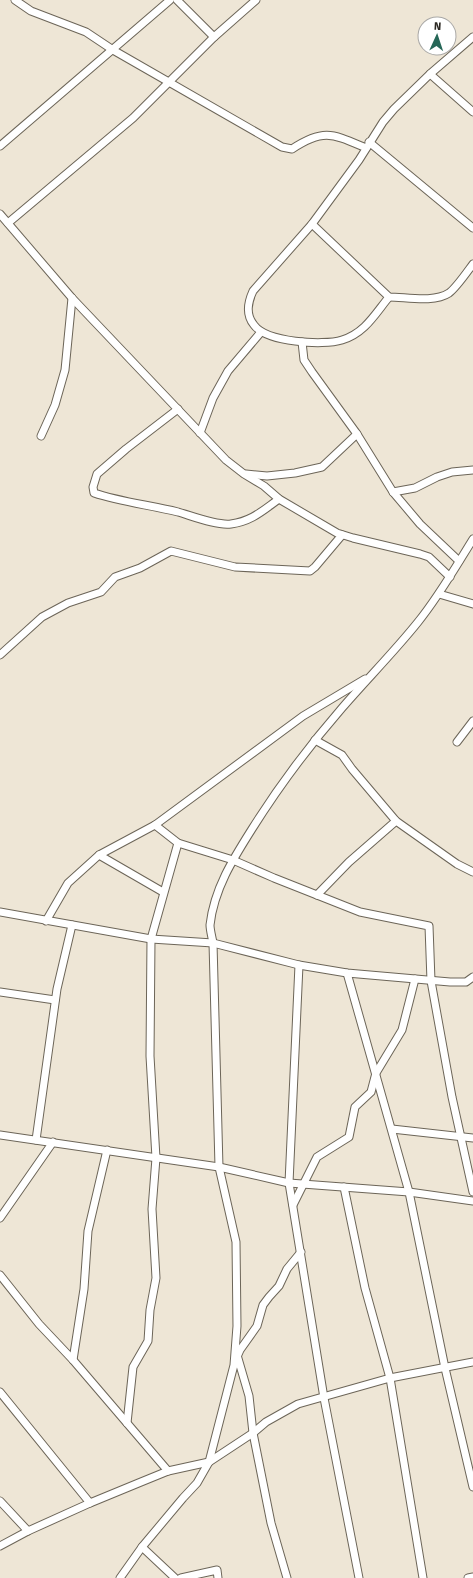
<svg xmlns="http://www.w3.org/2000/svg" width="473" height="1578" viewBox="0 0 473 1578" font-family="'Fira Sans',sans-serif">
<rect width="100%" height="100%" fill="#eee6d6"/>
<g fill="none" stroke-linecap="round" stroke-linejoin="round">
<defs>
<g id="street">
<path d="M 15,0 L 31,11 L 86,32 L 113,50 L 282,147 L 292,149 C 324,128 333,134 366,148"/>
<path d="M 177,0 L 214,37"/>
<path d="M 430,74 L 473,112"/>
<path d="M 369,142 L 473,228"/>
<path d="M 0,146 L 170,0"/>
<path d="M 0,214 L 72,298 L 226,460 L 244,474 L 264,486 L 279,499 L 337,533 L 353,538 L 420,554 L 429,557 L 450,577"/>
<path d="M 8,223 L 133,118 L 214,37 L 256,0"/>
<path d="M 312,224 L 389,297 C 406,297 434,303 449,293 C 456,288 467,272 473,264"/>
<path d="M 389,297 C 375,314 365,333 342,340 C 323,346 266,342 254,325 C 245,314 248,302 253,291 L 312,224 L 359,160 L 383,122 L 394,109 L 430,74 L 473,37"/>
<path d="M 302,342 L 304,360 L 312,372 L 357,434 L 393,492 L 420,524 L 459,561"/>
<path d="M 178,409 L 126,449 L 97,474 L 93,487 L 94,493 C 121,502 150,505 178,512 C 192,516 217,526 231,524 C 252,521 262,511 279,499"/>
<path d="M 200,433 L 213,398 L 228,371 L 261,332"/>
<path d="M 41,436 L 55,405 L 65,370 L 72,298"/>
<path d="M 246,474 L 267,476 L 295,473 L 322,467 L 357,434"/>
<path d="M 393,492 L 415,488 L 437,477 L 452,472 L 473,470"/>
<path d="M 439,594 L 473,604"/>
<path d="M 0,655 L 42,617 L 68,603 L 101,592 L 115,577 L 140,568 L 171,551 L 235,567 L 310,571 L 315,567 L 342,535"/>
<path d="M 315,740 L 342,755 L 352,769 L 396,821 L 457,864 L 473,872"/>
<path d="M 457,742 L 473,721"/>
<path d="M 155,825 L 178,843 L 233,860 L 274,878 L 360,912 L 429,926 L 431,981 L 452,1097 L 473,1192"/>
<path d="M 99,855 L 163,892"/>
<path d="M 317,895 L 349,862 L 396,821"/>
<path d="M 0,912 L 151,939 L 213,943 L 299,965 L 347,973 L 450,982 L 466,982 L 473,977"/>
<path d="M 46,921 L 68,883 L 99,855 L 155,825 L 303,716 L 365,679"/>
<path d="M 299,965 L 289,1183 L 324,1398 L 359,1578"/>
<path d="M 347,973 L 409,1192 L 445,1368 L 473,1487"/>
<path d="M 0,992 L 55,1000"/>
<path d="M 392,1129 L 473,1138"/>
<path d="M 0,1135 L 219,1167 L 289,1183 L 409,1192 L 473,1201"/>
<path d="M 36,1140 L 57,989 L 72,925"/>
<path d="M 344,1187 L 365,1288 L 390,1378 L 423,1578"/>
<path d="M 293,1205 L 317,1157 L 349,1137 L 355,1107 L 371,1092 L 376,1073 L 402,1030 L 415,979"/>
<path d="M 0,1218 L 53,1142"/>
<path d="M 0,1275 L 39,1324 L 73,1360 L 168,1471"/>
<path d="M 237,1355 L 249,1396 L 253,1433 L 271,1523 L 287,1578"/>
<path d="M 236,1359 L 240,1350 L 257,1326 L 263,1305 L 269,1297 L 279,1286 L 287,1269 L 301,1252"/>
<path d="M 73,1360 L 84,1289 L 88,1231 L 107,1150"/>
<path d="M 0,1392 L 90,1503"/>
<path d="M 127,1423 L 133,1367 L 148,1341 L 150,1310 L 156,1278 L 152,1209 L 156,1158 L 150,1056 L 151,939 L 178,843"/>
<path d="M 0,1501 L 28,1531"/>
<path d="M 0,1546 L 28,1531 L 90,1503 L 141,1482 L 168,1471 L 209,1462 L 253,1433 L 266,1422 L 298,1404 L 390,1378 L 473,1362"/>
<path d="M 142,1547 L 175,1578"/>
<path d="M 120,1578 L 142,1547 L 183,1498 L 197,1483 L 209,1462 L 234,1365 L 237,1326 L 236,1242 L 219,1167 L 213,943 C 212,937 210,930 210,925 C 214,889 233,859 252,829 C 279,786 309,746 342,708 C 367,679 394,652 418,622 C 439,596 455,568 473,539"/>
<path d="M 181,1578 L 217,1570 L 218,1578"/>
<path d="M 468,1578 L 473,1577"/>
</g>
</defs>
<use href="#street" stroke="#6c6558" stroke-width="9"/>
<use href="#street" stroke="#fff" stroke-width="7"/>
</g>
<g transform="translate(437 36) rotate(3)"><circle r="19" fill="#ffffff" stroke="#aaa9a7"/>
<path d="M0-3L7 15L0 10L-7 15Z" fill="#266757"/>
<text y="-6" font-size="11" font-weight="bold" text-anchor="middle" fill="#2b2822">N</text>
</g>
</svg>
